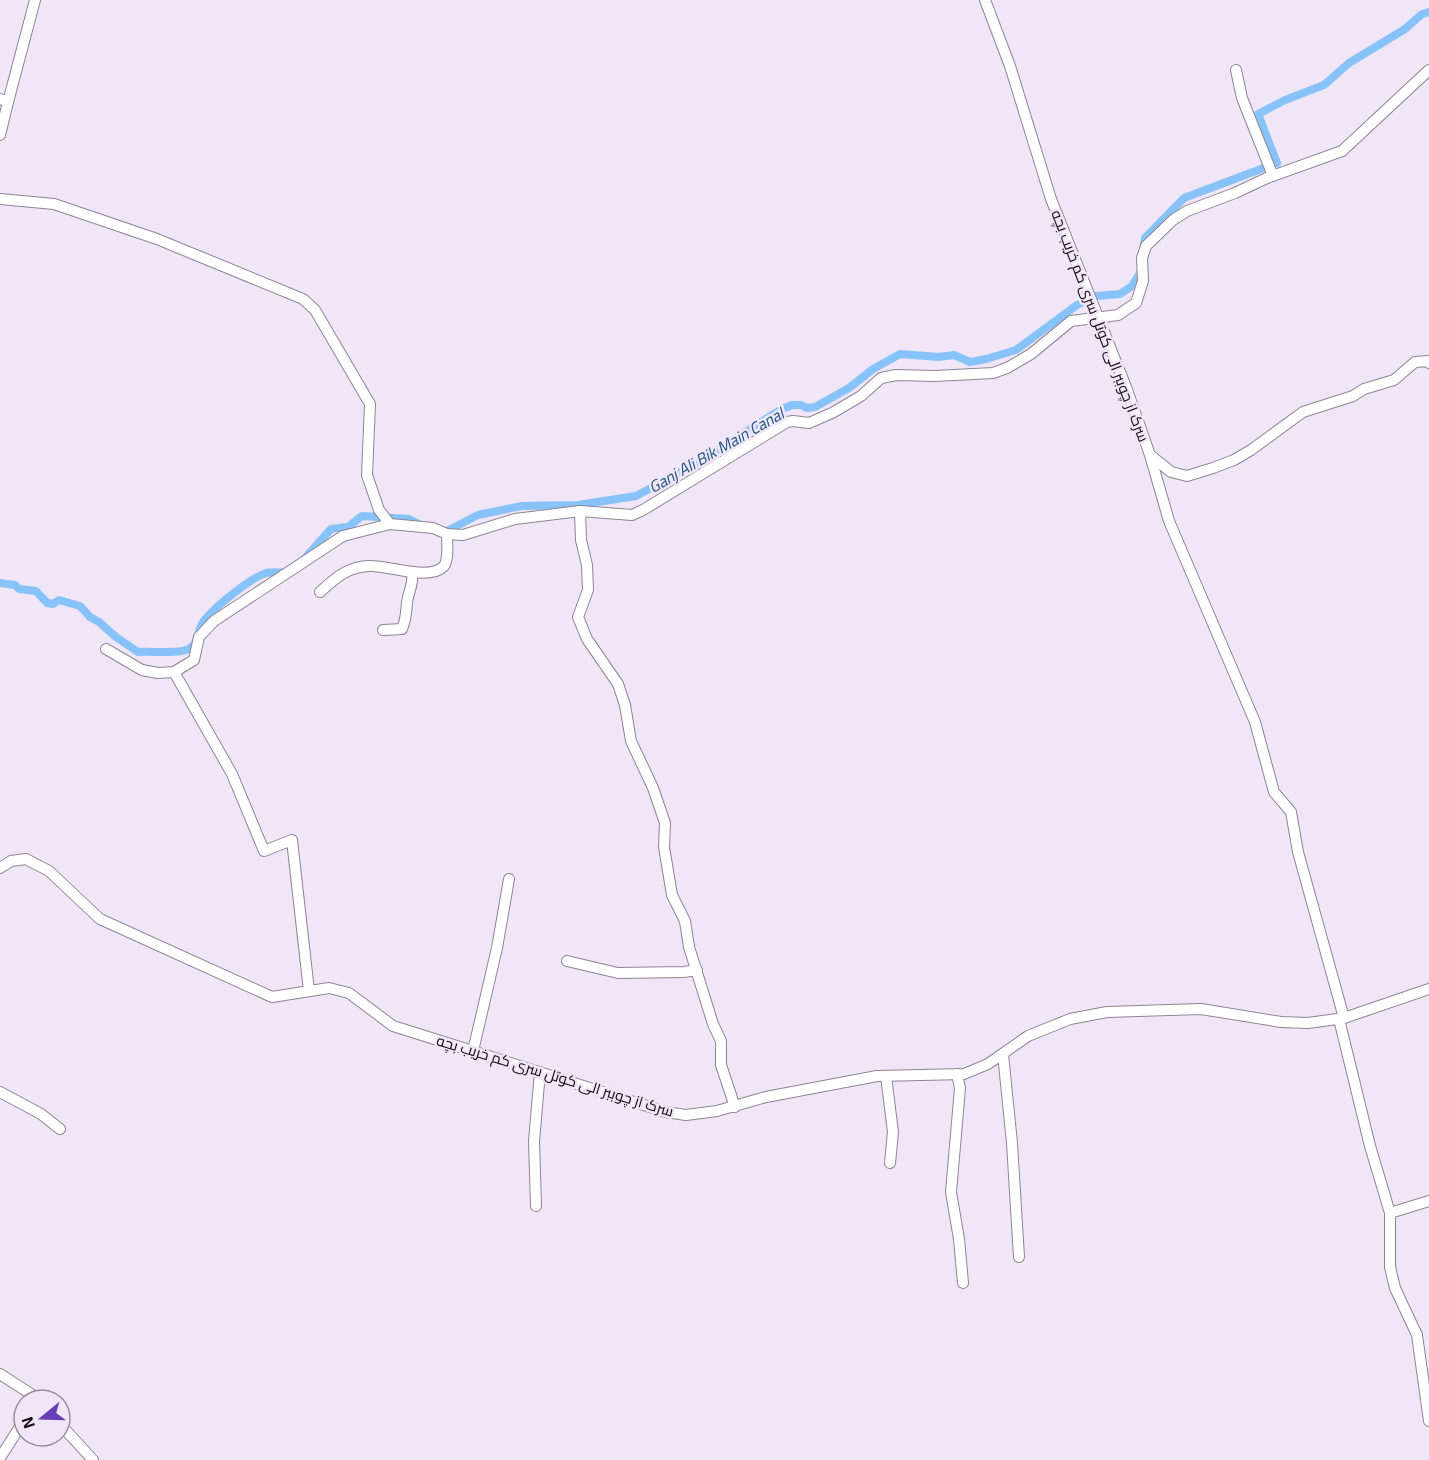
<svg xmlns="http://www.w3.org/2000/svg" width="1429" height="1460" viewBox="0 0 1429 1460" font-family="Georgia,Cairo,serif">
<rect width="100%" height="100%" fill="#f0e6f8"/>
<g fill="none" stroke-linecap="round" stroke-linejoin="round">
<g stroke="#87c3f9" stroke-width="8">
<path d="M 1143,249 L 1145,238 L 1184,198 L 1277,163 L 1258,114 L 1285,100 L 1324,85 L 1349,63 L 1405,29 L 1422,14 L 1429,12"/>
<path d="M 445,532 L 478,515 L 521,506 L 578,505 L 636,496 L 699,462 L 780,410 L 792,405 L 801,405 L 807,408 L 815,407 L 849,388 L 873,369 L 900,354 L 939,357 L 954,355 L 970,362 L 986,359 L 1016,350 L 1077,305 L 1096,296 L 1120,294 L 1132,286 L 1143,268"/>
<path d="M 306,557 L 331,529 L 348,527 L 362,516 L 409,519 L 421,525"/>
<path d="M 0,583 L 15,585 L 19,589 L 36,591 L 47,603 L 53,604 L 59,600 L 80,606 L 90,617 L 99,622 L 116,637 L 138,652 C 151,651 179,654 189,649 C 199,643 197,630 204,621 C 213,608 252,577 266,573 C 274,571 282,574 289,571"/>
</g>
<defs>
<g id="minor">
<path d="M 985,0 L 1010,66 L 1051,199 L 1126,387 L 1150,455 L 1171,472 L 1187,476 L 1213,468 L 1234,460 L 1251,450 L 1303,412 L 1353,396 L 1364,389 L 1394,380 L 1415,362 L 1428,361 L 1429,363"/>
<path d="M 1236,70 L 1242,98 L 1273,176"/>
<path d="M 0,99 L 8,102 L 0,135"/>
<path d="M 8,102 L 35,0"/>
<path d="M 0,199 L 54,204 L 157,239 L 303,299 L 315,310 L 370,404 L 367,475 L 379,510 L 390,524 L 433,528 L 447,534 L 463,535 L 515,519 L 580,511 L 581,540 L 587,565 L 588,590 L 578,617 L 587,639 L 618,684 L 625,705 L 631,741 L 653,788 L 665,823 L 664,847 L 672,895 L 685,921 L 689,947 L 713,1024 L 721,1041 L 721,1065 L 735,1107"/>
<path d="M 1150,455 L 1169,521 L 1255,722 L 1274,792 L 1291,812 L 1298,852 L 1344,1018"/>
<path d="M 580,511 L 632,515 L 643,510 L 787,422 L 793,421 L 809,423 L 832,413 L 861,396 L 881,378 L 896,375 L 935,376 L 993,373 L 1007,368 L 1031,354 L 1071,321 L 1118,315 L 1136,303 L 1143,281 L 1142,258 L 1146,246 L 1173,220 L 1187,211 L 1235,193 L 1267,178 L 1342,151 L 1429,70"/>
<path d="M 320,592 C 335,578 350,565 372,566 C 388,566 431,581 444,566 C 449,559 447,542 447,534"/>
<path d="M 383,630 L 402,629 C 406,620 406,613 407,603 C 408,592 414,584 412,573"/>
<path d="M 106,649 L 142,670 L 158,673 L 174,672 L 194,660 L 199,637 L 214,621 L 343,536 L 390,524"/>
<path d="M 174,672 L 232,774 L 264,851 L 292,840 L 309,991"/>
<path d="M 0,868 L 11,861 L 26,859 L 49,871 L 100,919 L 272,997 L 329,988 L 349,993 L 393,1026 L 666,1112 L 686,1115 L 717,1111 L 766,1097 L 877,1076 L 964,1074 L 988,1064 L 1028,1036 L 1070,1019 L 1107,1012 L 1201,1009 L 1281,1022 L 1308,1023 L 1344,1018 L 1429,989"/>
<path d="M 567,961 L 618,973 L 684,972 L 697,970"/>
<path d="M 1339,1019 L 1370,1146 L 1390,1213 L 1390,1267 L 1395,1288 L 1417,1335 L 1429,1421"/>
<path d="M 473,1051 L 497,948 L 509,879"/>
<path d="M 1003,1054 L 1012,1143 L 1019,1257"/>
<path d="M 957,1074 L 960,1088 L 951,1192 L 959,1239 L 963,1283"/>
<path d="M 886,1076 L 893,1132 L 890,1163"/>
<path d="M 0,1092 L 41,1114 L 60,1129"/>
<path d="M 536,1206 L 534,1141 L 540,1072"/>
<path d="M 1390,1213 L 1429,1201"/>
<path d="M 0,1374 L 31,1394 L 37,1400"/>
<path d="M 60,1424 L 93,1460"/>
<path d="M 0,1458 L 19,1428 L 24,1413"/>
</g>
</defs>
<use href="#minor" stroke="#8d8494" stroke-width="12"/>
<use href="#minor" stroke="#fff" stroke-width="10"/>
</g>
<g text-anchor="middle" stroke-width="5" stroke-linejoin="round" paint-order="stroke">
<g font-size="15" fill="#0e0b11" stroke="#f0e6f8">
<text transform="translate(1100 326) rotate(69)" y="5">سرک از چوببر الی کوتل سری کم خریب بچه</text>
<text transform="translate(555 1076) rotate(17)" y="5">سرک از چوببر الی کوتل سری کم خریب بچه</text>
</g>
<g font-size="16" font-style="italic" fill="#205783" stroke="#f0e6f8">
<text transform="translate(716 450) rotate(-30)" y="6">Ganj Ali Bik Main Canal</text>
</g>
</g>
<g transform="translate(42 1418) rotate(251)"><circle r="28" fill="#f0e6f8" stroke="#968e9c" stroke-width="1.5"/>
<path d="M0-4.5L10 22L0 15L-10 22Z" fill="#693eb6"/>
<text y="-9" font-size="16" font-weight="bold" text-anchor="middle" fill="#0e0b11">N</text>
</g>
</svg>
